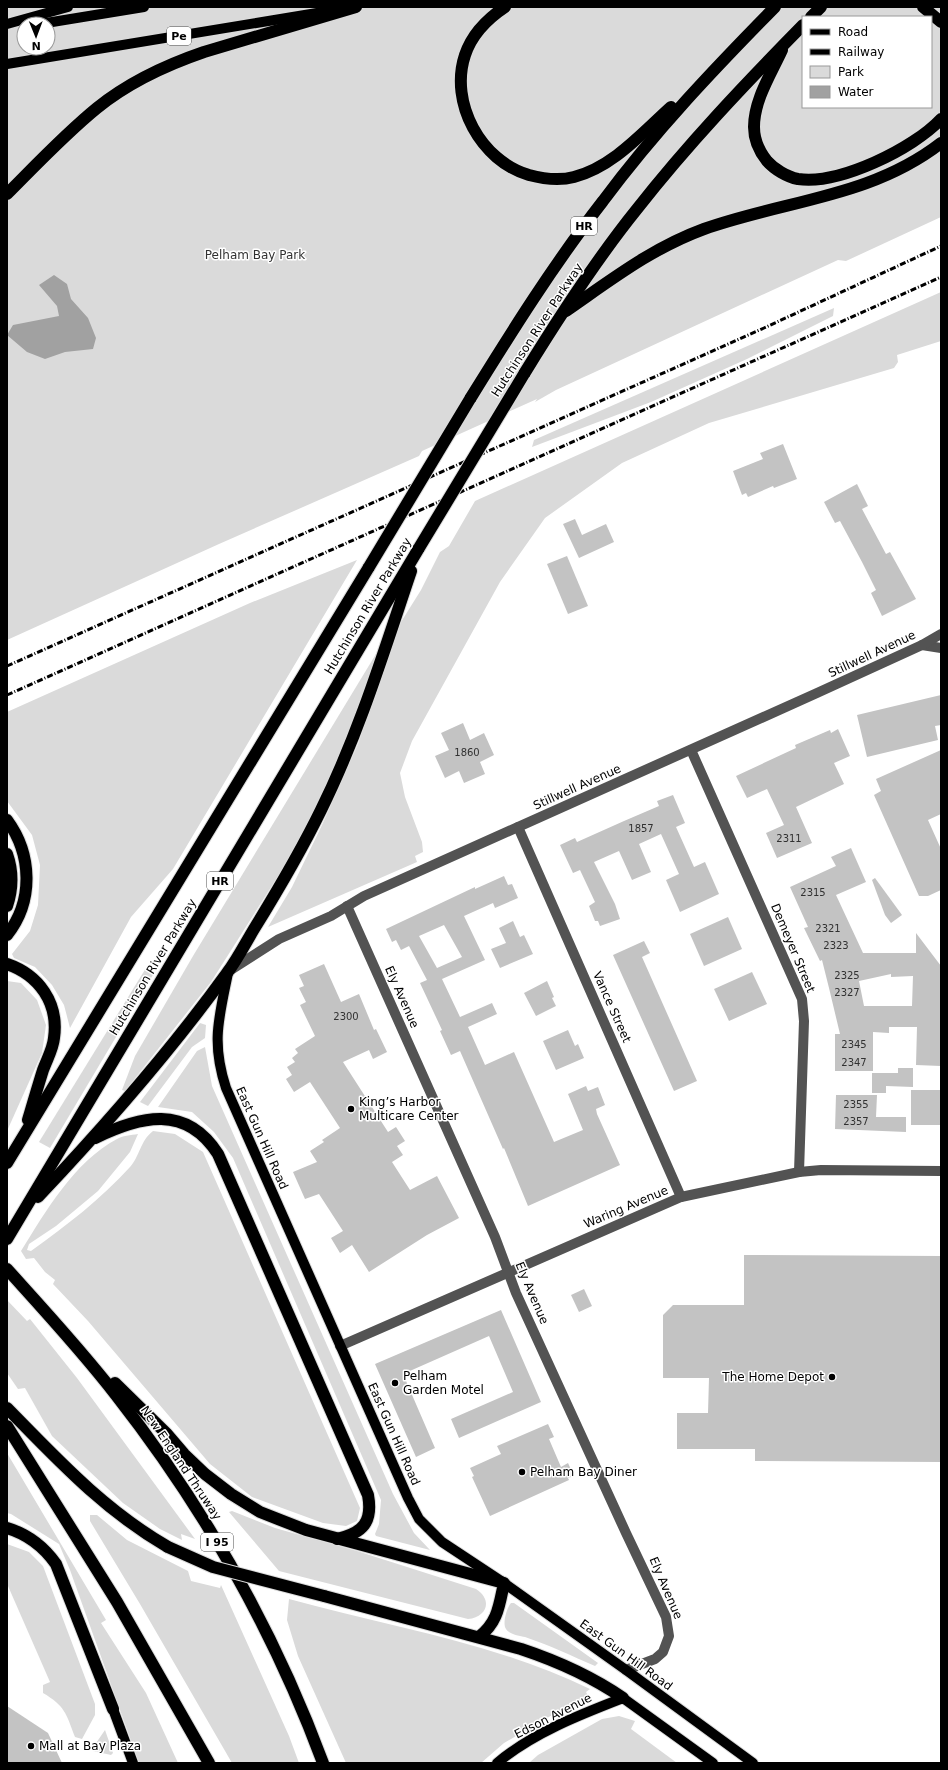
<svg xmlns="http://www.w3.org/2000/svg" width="948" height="1770" viewBox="0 0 948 1770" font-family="'DejaVu Sans',sans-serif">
<rect width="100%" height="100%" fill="#fff"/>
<g fill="#dadada" fill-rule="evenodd">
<path d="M 7,7 L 941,7 L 941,217 L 846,261 L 838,260 L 556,390 L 535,402 L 537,399 L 422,451 L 419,456 L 219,544 L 7,640 ZM 803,17 L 931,17 L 931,107 L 803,107 ZM 24,24 L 48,24 L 48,48 L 24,48 Z"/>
<path d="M 941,292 L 941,341 L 897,355 L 898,362 L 894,368 L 709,423 L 622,463 L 545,518 L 500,582 L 412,741 L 400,773 L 405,797 L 422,842 L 423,852 L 415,856 L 417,862 L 268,927 L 292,887 L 322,825 L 358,744 L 385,663 L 401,622 L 421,590 L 440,552 L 449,546 L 475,501 Z"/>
<path d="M 834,308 L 833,316 L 747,359 L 651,402 L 532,447 L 534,440 Z"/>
<path d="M 357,560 L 173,869 L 131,917 L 70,1028 L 64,1005 L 52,985 L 35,967 L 14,958 L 12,954 L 30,931 L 38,905 L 40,865 L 32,835 L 7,801 L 7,712 L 250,603 Z"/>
<path d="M 379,649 L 341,755 L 299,843 L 211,982 L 125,1091 L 122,1090 L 135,1056 L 193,956 Z"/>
<path d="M 146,968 L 154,973 L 50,1148 L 39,1142 Z"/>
<path d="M 7,981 L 21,983 L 37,1000 L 46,1025 L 42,1053 L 7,1131 Z"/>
<path d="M 200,1023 L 206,1025 L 205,1038 L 192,1047 L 148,1106 L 140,1102 Z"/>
<path d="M 205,1047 L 212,1086 L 393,1494 L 414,1533 L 430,1550 L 376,1536 L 375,1534 L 379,1524 L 381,1500 L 233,1158 L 214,1132 L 192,1112 L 158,1107 L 197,1051 Z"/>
<path d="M 153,1131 L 175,1134 L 203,1152 L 360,1508 L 357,1521 L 346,1526 L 323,1523 L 252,1497 L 210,1464 L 88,1321 L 53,1284 L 55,1280 L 45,1272 L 34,1258 L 26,1259 L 21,1251 C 46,1211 74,1162 117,1139 C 122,1136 131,1135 138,1134 L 130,1152 L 98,1191 L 56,1226 L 29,1244 L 27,1250 L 31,1251 C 66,1226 101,1199 130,1167 C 140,1156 140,1141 153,1131 Z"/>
<path d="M 7,1300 L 27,1321 L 30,1319 L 77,1378 L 195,1539 L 181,1534 L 182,1540 L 160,1529 L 123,1503 L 52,1436 L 25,1388 L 18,1389 L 7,1373 Z"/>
<path d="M 7,1453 L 106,1620 L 101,1623 L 146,1693 L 178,1763 L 139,1763 L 70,1570 L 59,1544 L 11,1514 L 7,1513 Z"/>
<path d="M 232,1511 L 275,1528 L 357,1551 L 476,1589 C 493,1600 487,1617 468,1619 L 279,1571 L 229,1512 Z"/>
<path d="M 90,1515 L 97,1515 L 127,1540 L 188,1571 L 191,1581 L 220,1588 L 221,1585 L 289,1736 L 299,1763 L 232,1763 L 140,1604 L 90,1521 Z"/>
<path d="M 7,1544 L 29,1552 L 43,1566 L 95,1704 L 95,1715 L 82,1739 L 75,1737 C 66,1713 65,1706 43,1693 L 43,1685 L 50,1682 L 8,1586 L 7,1586 Z"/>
<path d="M 289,1599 C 390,1627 496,1643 590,1689 L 586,1692 L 590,1700 L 554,1714 L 504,1743 L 481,1763 L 346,1763 L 298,1656 L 287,1620 Z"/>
<path d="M 511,1603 L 514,1603 L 598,1663 L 595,1666 C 572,1656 549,1645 525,1637 C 520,1636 509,1634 506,1629 C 502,1624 507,1607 511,1603 Z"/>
<path d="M 619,1716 L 635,1721 L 631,1729 L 677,1763 L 529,1763 L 538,1755 L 602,1719 Z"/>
<path d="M 105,1730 L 113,1753 L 111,1755 L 93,1751 L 92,1749 Z"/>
</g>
<path fill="#a1a1a1" d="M 54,275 L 67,284 L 71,299 L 88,318 L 96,338 L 93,349 L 65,352 L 45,359 L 27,352 L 7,335 L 13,325 L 59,316 L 57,306 L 39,285 Z"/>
<g fill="#c3c3c3" fill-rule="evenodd">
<path d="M 783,444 L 797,479 L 774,488 L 773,486 L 748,497 L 746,493 L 742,495 L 733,471 L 763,459 L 760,453 Z"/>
<path d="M 857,484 L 868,506 L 862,509 L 886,554 L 890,552 L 916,599 L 882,616 L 871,593 L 876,590 L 862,562 L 840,521 L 835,523 L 824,502 Z"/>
<path d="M 575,519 L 582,535 L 606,524 L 614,542 L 579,558 L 563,524 Z"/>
<path d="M 567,556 L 588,606 L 568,614 L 547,564 Z"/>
<path d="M 941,695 L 941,725 L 935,726 L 938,740 L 867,757 L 857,715 Z"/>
<path d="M 463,723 L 470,740 L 484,733 L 494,755 L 480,762 L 485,774 L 464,783 L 459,771 L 445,778 L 435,756 L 449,750 L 441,733 Z"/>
<path d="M 838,729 L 850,756 L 834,763 L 844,784 L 796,807 L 812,843 L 777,858 L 766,833 L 784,825 L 767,789 L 747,798 L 736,776 L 796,748 L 795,745 L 830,730 L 831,733 Z"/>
<path d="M 941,750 L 941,814 L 928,820 L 941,849 L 941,890 L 928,896 L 919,896 L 874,795 L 881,791 L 876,779 Z"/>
<path d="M 673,795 L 685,823 L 676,827 L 694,867 L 705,862 L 719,894 L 680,912 L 666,880 L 679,874 L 661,834 L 639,844 L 651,872 L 632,880 L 619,851 L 594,862 L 615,904 L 620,919 L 600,926 L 598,921 L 595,921 L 589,906 L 595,902 L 580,870 L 573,873 L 560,845 L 575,838 L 577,842 L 624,821 L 659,806 L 657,801 Z"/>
<path d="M 851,848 L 866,882 L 836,895 L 863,953 L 916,953 L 916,933 L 941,966 L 941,1066 L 916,1065 L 917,1027 L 889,1027 L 889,1033 L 873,1032 L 873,1071 L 835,1071 L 835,1034 L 840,1034 L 829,988 L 822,960 L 820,961 L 804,928 L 808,927 L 790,887 L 836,866 L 831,857 ZM 891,974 L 891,977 L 913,976 L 912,1006 L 864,1006 L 859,981 Z"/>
<path d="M 504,876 L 508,885 L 512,884 L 518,898 L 495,908 L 493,903 L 464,916 L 485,960 L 442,979 L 460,1017 L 492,1003 L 497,1014 L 468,1027 L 485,1065 L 514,1052 L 554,1142 L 583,1130 L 568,1094 L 586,1086 L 588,1091 L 598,1087 L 605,1105 L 596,1109 L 597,1114 L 620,1165 L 528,1206 L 504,1148 L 503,1149 L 460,1051 L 451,1055 L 440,1031 L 442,1030 L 420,983 L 427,980 L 409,946 L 401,950 L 396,940 L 392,942 L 386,929 L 475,887 L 475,889 ZM 444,925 L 462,957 L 437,968 L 419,936 Z"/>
<path d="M 875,878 L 902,915 L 891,923 L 885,915 L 872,880 Z"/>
<path d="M 728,917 L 742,949 L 704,966 L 690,934 Z"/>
<path d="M 513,921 L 520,937 L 524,935 L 533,954 L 500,968 L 491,949 L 506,943 L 499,928 Z"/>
<path d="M 644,941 L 650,953 L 642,957 L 697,1081 L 674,1091 L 613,955 Z"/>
<path d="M 324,964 L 341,1002 L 359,994 L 374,1030 L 376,1029 L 387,1052 L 373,1059 L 369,1050 L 343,1062 L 388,1132 L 396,1127 L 405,1141 L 397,1146 L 403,1155 L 392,1162 L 410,1190 L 437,1176 L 459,1218 L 427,1235 L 369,1272 L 352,1245 L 340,1253 L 331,1238 L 343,1231 L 319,1194 L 305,1199 L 293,1172 L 317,1162 L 310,1151 L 324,1142 L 322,1140 L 340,1128 L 310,1082 L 294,1092 L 286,1079 L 292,1075 L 287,1067 L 295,1062 L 292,1058 L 298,1053 L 295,1049 L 315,1036 L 300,1005 L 306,1002 L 299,988 L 304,986 L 299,975 Z"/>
<path d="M 752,972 L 767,1004 L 729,1021 L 714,989 Z"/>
<path d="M 547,981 L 554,997 L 552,998 L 556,1006 L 536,1016 L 524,993 Z"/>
<path d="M 568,1030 L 575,1046 L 578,1044 L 584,1058 L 556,1070 L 543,1041 Z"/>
<path d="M 898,1068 L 913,1068 L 913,1087 L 886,1086 L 886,1093 L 872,1093 L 872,1073 L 898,1073 Z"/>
<rect x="911" y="1090" width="30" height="35"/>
<path d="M 836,1095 L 877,1095 L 876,1117 L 906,1117 L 906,1132 L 835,1129 Z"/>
<path d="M 744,1255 L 941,1256 L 941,1462 L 755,1461 L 755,1449 L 677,1449 L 677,1413 L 708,1413 L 709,1378 L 663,1378 L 663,1315 L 673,1305 L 744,1305 Z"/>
<path d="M 584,1289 L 592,1306 L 579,1312 L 571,1295 Z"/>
<path d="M 501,1310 L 541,1402 L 459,1438 L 451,1419 L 513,1392 L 489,1336 L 403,1374 L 435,1448 L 416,1457 L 375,1364 Z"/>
<path d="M 548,1424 L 554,1437 L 549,1439 L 561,1467 L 568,1463 L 574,1476 L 568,1478 L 569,1480 L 490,1516 L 472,1477 L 474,1476 L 470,1468 L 501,1454 L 497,1446 Z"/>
<path d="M 7,1706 L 48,1733 L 62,1763 L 7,1763 Z"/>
</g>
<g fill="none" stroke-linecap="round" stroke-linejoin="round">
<defs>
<g id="major">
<path d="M 7,24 L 68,7"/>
<path d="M 40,24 L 144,7"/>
<path d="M 7,64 L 329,11"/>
<path d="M 228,973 C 219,1018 211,1042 226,1088 L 408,1498 L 419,1519 L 442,1542 L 504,1583 L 626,1670 L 753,1763"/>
<path d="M 113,1709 L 133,1763"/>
<path d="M 497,1763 C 533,1733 579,1715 623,1698 L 713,1763"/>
</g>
<g id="highway">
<path d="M 505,7 C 487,19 472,34 465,55 C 449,103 481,161 529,175 C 544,179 559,181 574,177 C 613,167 642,133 671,107"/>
<path d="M 923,7 L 941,22"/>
<path d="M 811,17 L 821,7"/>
<path d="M 782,50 C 771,74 754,100 754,127 C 754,140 759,151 767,161 C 774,169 787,177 798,179 C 839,185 913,149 941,119"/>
<path d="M 7,194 C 36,165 65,134 97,108 C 129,82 166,65 204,52 L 356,7"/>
<path d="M 566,311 C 611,280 652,248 704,229 C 785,200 870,198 941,143"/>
<path d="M 524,374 C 559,317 595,261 637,209 C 688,144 745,84 803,25"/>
<path d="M 470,399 C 512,331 554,264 603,201 C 655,131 714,69 775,7"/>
<path d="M 7,820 C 32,854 34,901 7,935"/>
<path d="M 7,854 C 13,871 13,888 7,906"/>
<path d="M 7,964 C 39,975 59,1003 54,1038 C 53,1049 47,1059 43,1070 C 38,1086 33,1103 28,1120"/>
<path d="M 95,1138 C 140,1116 186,1104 218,1154 L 368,1495 C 373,1522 363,1533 337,1539"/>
<path d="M 7,1163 L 369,567"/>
<path d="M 38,1197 C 105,1126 170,1052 227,973 C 237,960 245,944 254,929 C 278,890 301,851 321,810 C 359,733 384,651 411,571"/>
<path d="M 7,1239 L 419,548"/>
<path d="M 7,1269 C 44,1310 82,1351 116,1395 C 203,1506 274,1631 323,1763"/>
<path d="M 115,1383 L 166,1433 L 184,1454 L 205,1474 L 231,1494 L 260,1512 L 306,1530 L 504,1583 C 499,1606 498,1622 479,1637"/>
<path d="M 7,1408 C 58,1460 104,1510 168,1547"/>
<path d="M 7,1426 L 117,1602 L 209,1763"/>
<path d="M 7,1528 C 27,1534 44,1547 56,1564 L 113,1709"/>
<path d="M 324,1596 L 521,1649 C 557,1661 591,1676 623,1698"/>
</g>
</defs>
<use href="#major" stroke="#dbdbdb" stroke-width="12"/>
<use href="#highway" stroke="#dbdbdb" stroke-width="14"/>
<g stroke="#535353" stroke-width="10">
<path d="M 922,645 L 941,648"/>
<path d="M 691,750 L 802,999 L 804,1021 L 799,1172"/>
<path d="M 518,827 L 681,1197"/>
<path d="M 347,906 L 495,1237 L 516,1293 L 626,1533 L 666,1617 L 669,1636 L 663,1652 L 655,1659 L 626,1670"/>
<path d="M 229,971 L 279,939 L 331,916 L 364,896 L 817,693 L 922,645 L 941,634"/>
<path d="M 340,1346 L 681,1197 L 799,1172 L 821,1170 L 941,1171"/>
</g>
<use href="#major" stroke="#000" stroke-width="10"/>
<use href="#highway" stroke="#000" stroke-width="12"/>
<g stroke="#000" stroke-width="3" stroke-dasharray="6 2 1 2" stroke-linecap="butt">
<path d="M 7,666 L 764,328 L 941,246"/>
<path d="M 7,695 L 941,277"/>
</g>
<defs>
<g id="highway-bridge">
<path d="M 419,548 L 524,374"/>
<path d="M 369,567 L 470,399"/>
<path d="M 168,1547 L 213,1567 L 324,1596"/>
</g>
</defs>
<use href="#highway-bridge" stroke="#dbdbdb" stroke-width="14" stroke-linecap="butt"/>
<use href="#highway-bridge" stroke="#000" stroke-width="12"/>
</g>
<g fill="#000" stroke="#fff" stroke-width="1.5">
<circle cx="351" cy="1109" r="4"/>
<circle cx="832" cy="1377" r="4"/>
<circle cx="395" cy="1383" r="4"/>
<circle cx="522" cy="1472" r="4"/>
<circle cx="31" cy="1746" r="4"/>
</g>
<g text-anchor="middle" stroke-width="3" stroke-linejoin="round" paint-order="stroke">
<g font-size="10" fill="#313131">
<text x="467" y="756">1860</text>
<text x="641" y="832">1857</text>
<text x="789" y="842">2311</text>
<text x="813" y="896">2315</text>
<text x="828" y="932">2321</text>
<text x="836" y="949">2323</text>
<text x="847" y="979">2325</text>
<text x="847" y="996">2327</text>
<text x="346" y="1020">2300</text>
<text x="854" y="1048">2345</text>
<text x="854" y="1066">2347</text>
<text x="856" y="1108">2355</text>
<text x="856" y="1125">2357</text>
</g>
<g fill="#fff" stroke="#4c4c4c" stroke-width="1">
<rect x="167" y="27" width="24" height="18" rx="3"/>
<rect x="571" y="217" width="26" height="18" rx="3"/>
<rect x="207" y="872" width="26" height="18" rx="3"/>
<rect x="201" y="1533" width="32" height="18" rx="3"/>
</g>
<g font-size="11" font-weight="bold" fill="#000">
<text x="179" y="40">Pe</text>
<text x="584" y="230">HR</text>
<text x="220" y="885">HR</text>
<text x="217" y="1546">I 95</text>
</g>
<g font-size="12" fill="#313131" stroke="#fff">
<text x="255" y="259">Pelham Bay Park</text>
</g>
<g font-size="12" fill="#000" stroke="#fff">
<text transform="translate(537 330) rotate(-57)" y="4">Hutchinson River Parkway</text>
<text transform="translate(368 606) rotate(-59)" y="4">Hutchinson River Parkway</text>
<text transform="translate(872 654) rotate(-25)" y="4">Stillwell Avenue</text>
<text transform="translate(577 787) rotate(-24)" y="4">Stillwell Avenue</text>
<text transform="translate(793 948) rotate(67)" y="4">Demeyer Street</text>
<text transform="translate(153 967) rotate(-59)" y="4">Hutchinson River Parkway</text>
<text transform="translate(402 997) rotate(66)" y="4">Ely Avenue</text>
<text transform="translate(612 1007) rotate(66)" y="4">Vance Street</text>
<text transform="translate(262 1138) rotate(66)" y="4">East Gun Hill Road</text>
<text transform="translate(626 1207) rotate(-23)" y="4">Waring Avenue</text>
<text transform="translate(532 1293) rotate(67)" y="4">Ely Avenue</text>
<text transform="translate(394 1434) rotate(66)" y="4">East Gun Hill Road</text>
<text transform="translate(181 1463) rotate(56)" y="4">New England Thruway</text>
<text transform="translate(666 1588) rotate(67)" y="4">Ely Avenue</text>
<text transform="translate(626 1655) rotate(36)" y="4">East Gun Hill Road</text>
<text transform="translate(553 1716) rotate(-27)" y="4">Edson Avenue</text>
</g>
<g font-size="12" fill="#000" stroke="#fff" text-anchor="start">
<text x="359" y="1106">King’s Harbor<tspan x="359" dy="14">Multicare Center</tspan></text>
<text x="403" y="1380">Pelham<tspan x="403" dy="14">Garden Motel</tspan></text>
<text x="824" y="1381" text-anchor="end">The Home Depot</text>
<text x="530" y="1476">Pelham Bay Diner</text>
<text x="39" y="1750">Mall at Bay Plaza</text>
</g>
</g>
<rect width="948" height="1770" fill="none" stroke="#000000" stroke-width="16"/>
<rect x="802" y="16" width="130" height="92" fill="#ffffff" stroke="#999999"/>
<rect x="810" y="29" width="20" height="6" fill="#000000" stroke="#999999"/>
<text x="838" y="36" font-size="12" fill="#000000">Road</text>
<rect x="810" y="49" width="20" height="6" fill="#000000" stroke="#999999"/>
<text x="838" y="56" font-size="12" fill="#000000">Railway</text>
<rect x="810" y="66" width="20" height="12" fill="#dadada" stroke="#999999"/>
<text x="838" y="76" font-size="12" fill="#000000">Park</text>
<rect x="810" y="86" width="20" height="12" fill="#a1a1a1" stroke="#999999"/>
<text x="838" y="96" font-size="12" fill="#000000">Water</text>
<g transform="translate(36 36) rotate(179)"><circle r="19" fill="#ffffff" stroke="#999999"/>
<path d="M0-3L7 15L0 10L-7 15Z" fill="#000000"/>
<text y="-6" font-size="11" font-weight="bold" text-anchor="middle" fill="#000000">N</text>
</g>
</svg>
